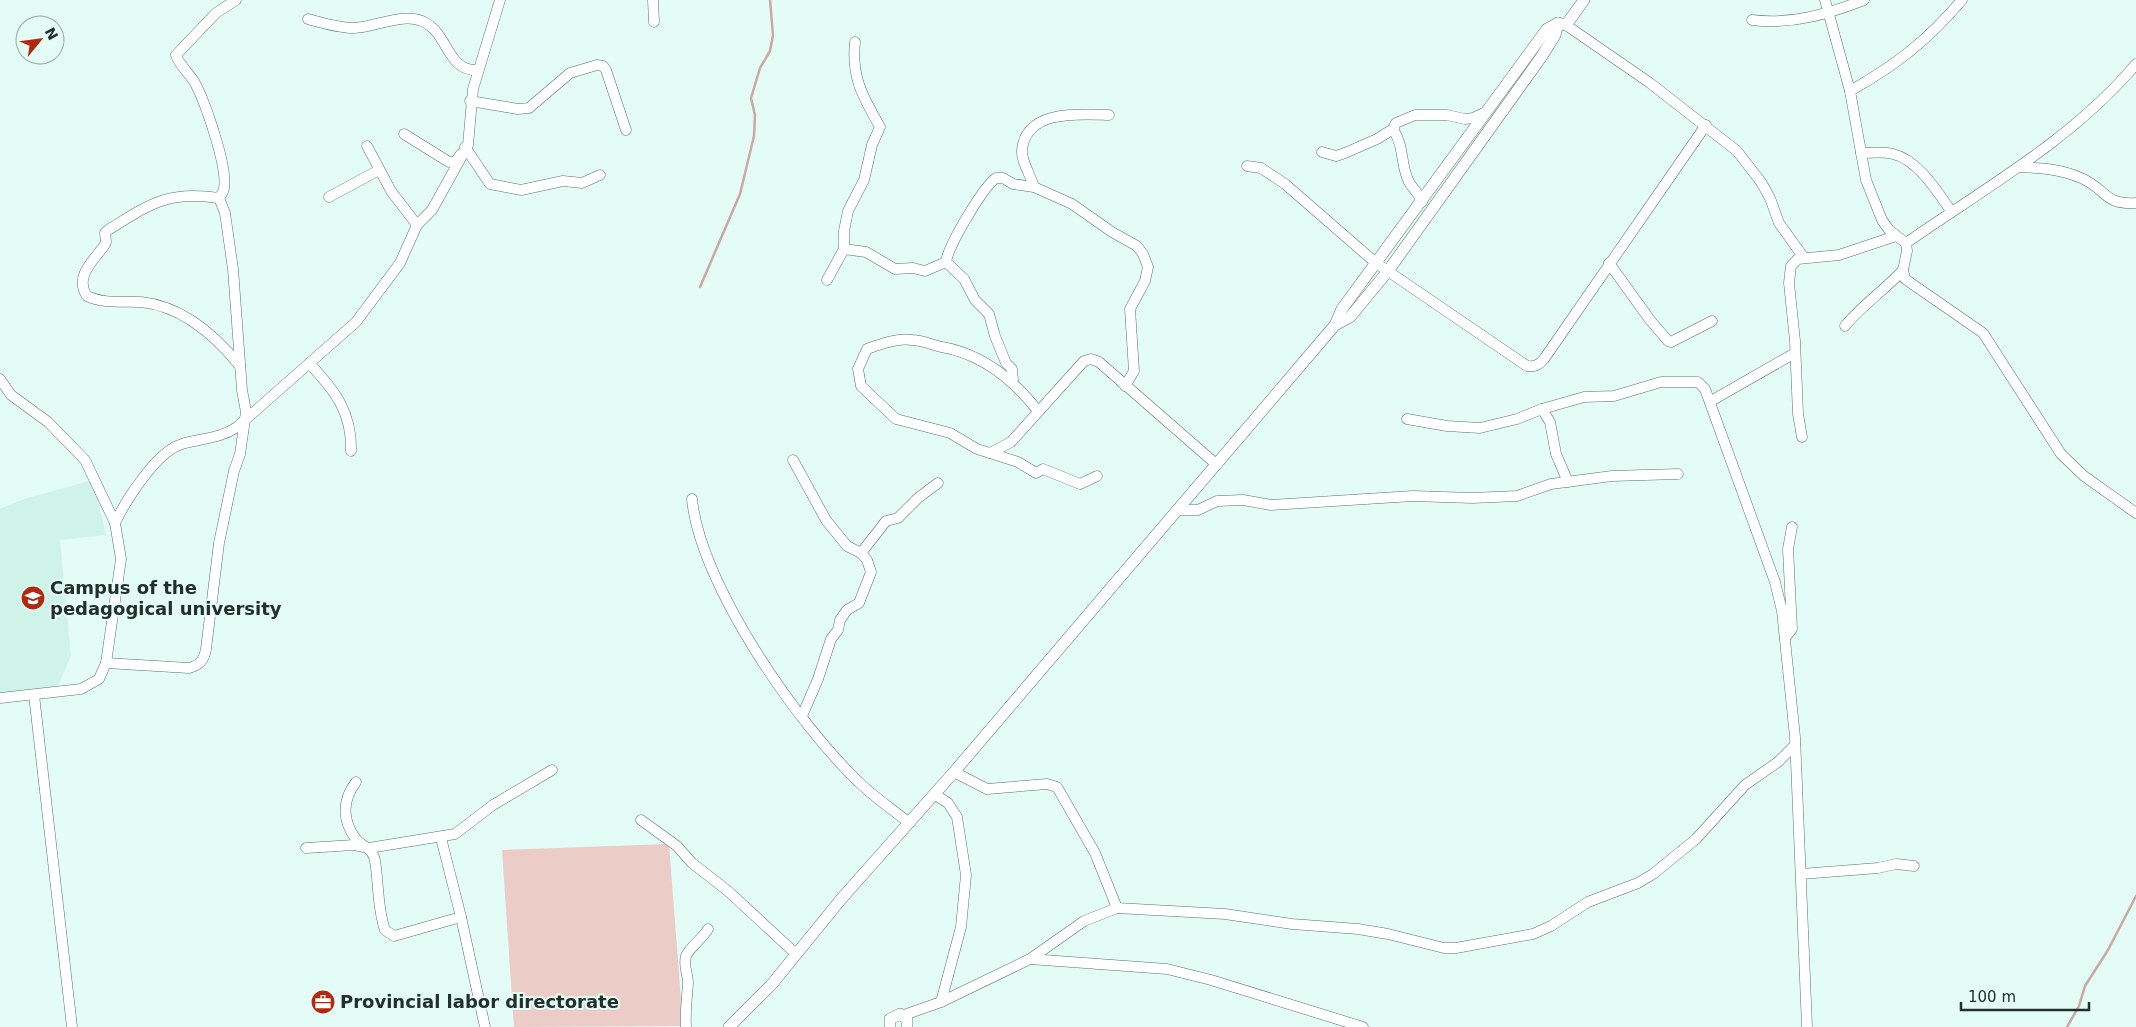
<svg xmlns="http://www.w3.org/2000/svg" width="2136" height="1027" viewBox="0 0 2136 1027" font-family="'DejaVu Sans',sans-serif">
<rect width="100%" height="100%" fill="#e3fdf6"/>
<path fill="#d0f3e9" d="M 93,480 L 106,535 L 60,540 L 71,656 L 57,688 L 0,693 L 0,509 L 24,499 Z"/>
<path fill="#ecccc6" d="M 669,844 L 683,1026 L 514,1027 L 502,850 Z"/>
<g fill="none" stroke-linecap="round" stroke-linejoin="round">
<g stroke="#cca8a1" stroke-width="2.5">
<path d="M 700,287 L 740,194 L 754,136 L 755,115 L 751,98 L 760,68 L 770,51 L 773,35 L 770,0"/>
<path d="M 2067,1027 L 2079,1006 L 2085,986 L 2108,950 L 2136,896"/>
</g>
<defs>
<g id="minor">
<path d="M 653,0 L 654,22"/>
<path d="M 1825,0 L 1850,91 L 1866,180 L 1882,220 L 1889,230 L 1906,243 L 1907,251 L 1903,270 L 1905,279 L 1983,333 L 2061,454 L 2084,476 L 2136,513"/>
<path d="M 308,19 C 322,23 339,28 354,28 C 377,27 404,11 426,23 C 448,35 448,72 478,70"/>
<path d="M 1752,20 C 1791,25 1828,14 1864,0"/>
<path d="M 1566,25 L 1650,83 L 1737,151 L 1761,182 L 1770,198 L 1779,223 L 1804,258"/>
<path d="M 1850,91 C 1896,65 1928,40 1962,0"/>
<path d="M 470,101 L 518,109 L 529,108 L 570,73 L 597,65 L 603,66 L 606,70 L 626,130"/>
<path d="M 1393,129 C 1405,148 1400,164 1409,182 C 1413,189 1420,195 1422,202"/>
<path d="M 404,134 L 449,162 L 455,162 L 461,154"/>
<path d="M 367,146 L 391,191 L 417,225"/>
<path d="M 465,147 L 490,184 L 521,190 L 563,181 L 582,183 L 600,175"/>
<path d="M 1322,152 L 1336,156 L 1345,153 L 1377,139 L 1393,129 L 1396,123 L 1415,115 L 1447,115 L 1465,119 L 1473,118 L 1486,112"/>
<path d="M 1861,153 C 1871,153 1883,151 1893,154 C 1918,160 1937,191 1951,211"/>
<path d="M 1247,166 L 1261,168 L 1285,184 L 1376,263 L 1527,366 C 1535,367 1539,365 1544,359 L 1706,125"/>
<path d="M 2019,167 C 2041,168 2061,169 2081,178 C 2107,189 2103,205 2136,203"/>
<path d="M 1034,187 C 1031,176 1021,161 1022,150 C 1026,109 1080,114 1109,115"/>
<path d="M 329,197 L 379,170"/>
<path d="M 219,198 C 168,190 150,204 108,230 L 105,233 L 106,242 L 104,246 C 93,261 74,277 87,296 C 103,304 123,301 141,302 C 181,306 215,335 240,366"/>
<path d="M 1906,243 C 1985,188 2073,139 2136,64"/>
<path d="M 844,249 L 866,252 L 895,269 L 913,268 L 925,271 L 946,262"/>
<path d="M 1609,263 L 1650,320 L 1668,341 L 1671,342 L 1712,321"/>
<path d="M 827,280 L 844,249 L 844,231 L 848,211 L 864,180 L 872,145 L 880,127 C 863,97 851,77 855,42"/>
<path d="M 1845,326 C 1862,305 1885,290 1903,270"/>
<path d="M 310,364 C 335,391 352,412 351,451"/>
<path d="M 0,379 L 11,395 L 48,422 L 85,460 L 115,523"/>
<path d="M 1013,381 L 1012,369 L 1006,363 L 995,336 L 989,314 L 975,300 L 964,279 L 946,262 C 948,246 983,187 996,178 L 1003,178 L 1013,184 L 1034,187 L 1072,204 L 1112,232 L 1137,246 L 1143,254 L 1148,267 L 1145,281 L 1130,309 L 1134,371 L 1125,386"/>
<path d="M 1711,401 L 1795,353"/>
<path d="M 1542,409 L 1550,422 L 1556,454 L 1568,482"/>
<path d="M 1038,411 C 1013,379 982,354 942,347 C 932,345 922,340 912,340 C 897,338 881,344 867,349 L 858,369 L 861,386 L 896,419 L 950,433 L 977,449 L 990,453 L 1011,442 L 1084,361 L 1091,359 L 1099,362 L 1216,464"/>
<path d="M 1407,419 L 1447,426 L 1480,428 L 1517,419 L 1542,409 L 1584,397 L 1614,396 L 1661,382 L 1698,382 L 1705,389 L 1775,582 L 1782,611 L 1795,737 L 1807,1027"/>
<path d="M 1802,437 L 1798,414 L 1795,341 L 1789,283 L 1791,266 L 1798,259 L 1839,255 L 1896,236"/>
<path d="M 990,453 L 1018,462 L 1036,473 L 1043,469 L 1080,484 L 1097,476"/>
<path d="M 793,460 L 826,520 L 847,546 L 861,553 L 867,560 L 871,572 L 859,603 L 847,610 L 840,620 L 838,630 L 831,639 L 818,679 L 802,716"/>
<path d="M 692,499 C 700,585 800,728 863,786 C 877,799 893,810 908,822"/>
<path d="M 1177,510 L 1198,510 L 1217,501 L 1243,500 L 1271,505 L 1413,496 L 1472,498 L 1517,496 L 1551,484 L 1612,476 L 1678,474"/>
<path d="M 861,553 L 886,521 L 898,518 L 918,498 L 938,483"/>
<path d="M 1785,638 L 1792,629 L 1788,549 L 1792,527"/>
<path d="M 106,663 L 189,668 C 200,665 204,660 206,649 L 219,543 L 234,471 L 240,454 L 246,412 L 242,390 L 233,269 L 225,213 L 219,198 C 221,195 224,191 224,188 C 228,167 205,102 195,83 C 189,73 179,65 176,55 L 216,13 L 236,0"/>
<path d="M 34,695 L 72,1027"/>
<path d="M 0,698 L 81,689 L 99,679 L 106,663 L 121,559 L 115,523 C 126,500 157,451 182,444 C 201,438 220,439 237,427 L 356,322 L 400,263 L 417,225 L 432,210 L 468,145 L 473,89 L 500,0"/>
<path d="M 954,772 L 987,789 L 1047,784 L 1057,787 L 1095,853 L 1117,908"/>
<path d="M 356,782 C 342,800 342,821 356,839 C 363,847 373,848 375,861 C 379,884 377,907 385,930 L 394,936 L 461,917"/>
<path d="M 934,794 L 948,803 L 957,817 L 966,875 L 961,927 L 941,1002"/>
<path d="M 641,820 L 677,846 L 692,863 L 728,891 L 795,953"/>
<path d="M 441,838 L 461,917 L 485,1027"/>
<path d="M 306,848 L 354,845 L 369,848 L 455,834 L 493,805 L 552,770"/>
<path d="M 1801,874 L 1878,868 L 1896,864 L 1914,866"/>
<path d="M 1030,959 L 1167,969 L 1211,980 L 1363,1027"/>
<path d="M 904,1015 L 941,1002 L 1030,959 L 1084,921 L 1117,908 L 1225,914 L 1292,924 L 1358,929 L 1388,934 L 1444,948 L 1456,948 L 1533,934 L 1551,926 L 1588,902 L 1638,883 L 1653,874 L 1696,839 L 1745,785 L 1778,762 L 1795,745"/>
<path d="M 686,1027 C 685,1012 687,998 688,983 C 688,974 683,966 686,956 C 690,947 702,939 708,929"/>
</g>
<g id="tertiary">
<path d="M 1335,325 L 1350,317 L 1388,271 L 1542,56 L 1555,35 L 1558,23"/>
<path d="M 729,1027 L 772,984 L 842,898 L 954,772 L 1335,325 L 1342,309 L 1547,29 L 1558,23 L 1566,25 L 1584,0"/>
<path d="M 890,1027 L 890,1019 L 900,1014 L 907,1019 L 907,1027"/>
</g>
</defs>
<use href="#minor" stroke="#5a716b" stroke-width="11"/>
<use href="#tertiary" stroke="#5a716b" stroke-width="12"/>
<use href="#minor" stroke="#fff" stroke-width="10"/>
<use href="#tertiary" stroke="#fff" stroke-width="11"/>
</g>
<defs>
<symbol id="university-disc" viewBox="-11 -11 22 22"><circle r="9.5" fill="#b42710" stroke="#e3fdf6"/><path d="M0-5L7-2L0 1L-7-2ZM-4 1L0 2.5L4 1V4Q0 6-4 4Z" fill="#fff"/></symbol>
<symbol id="office-disc" viewBox="-11 -11 22 22"><circle r="9.5" fill="#b42710" stroke="#e3fdf6"/><path d="M-6-3h4V-5.5h4V-3h4V5H-6ZM-1-4.5V-3h2v-1.5ZM-6 0V1H6V0Z" fill="#fff"/></symbol>
</defs>
<g fill-rule="evenodd">
<use href="#university-disc" x="19" y="584" width="28" height="28"/>
<use href="#office-disc" x="309" y="988" width="28" height="28"/>
</g>
<g text-anchor="middle" stroke-width="4" stroke-linejoin="round" paint-order="stroke">
<g font-size="18" font-weight="bold" fill="#242e2b" stroke="#e3fdf6" text-anchor="start">
<text x="50" y="594">Campus of the<tspan x="50" dy="21">pedagogical university</tspan></text>
<text x="340" y="1008">Provincial labor directorate</text>
</g>
</g>
<g transform="translate(40 40) rotate(61)"><circle r="24" fill="#e3fdf6" stroke="#97aaa5"/>
<path d="M0-4L9 19L0 12L-9 19Z" fill="#b42710"/>
<text y="-8" font-size="14" font-weight="bold" text-anchor="middle" fill="#242e2b">N</text>
</g>
<path d="M1961 1002v8h128v-8" fill="none" stroke="#242e2b" stroke-width="2.5"/>
<text x="1968" y="1002" font-size="15" fill="#242e2b" stroke="#e3fdf6" stroke-width="4" paint-order="stroke">100 m</text>
</svg>
